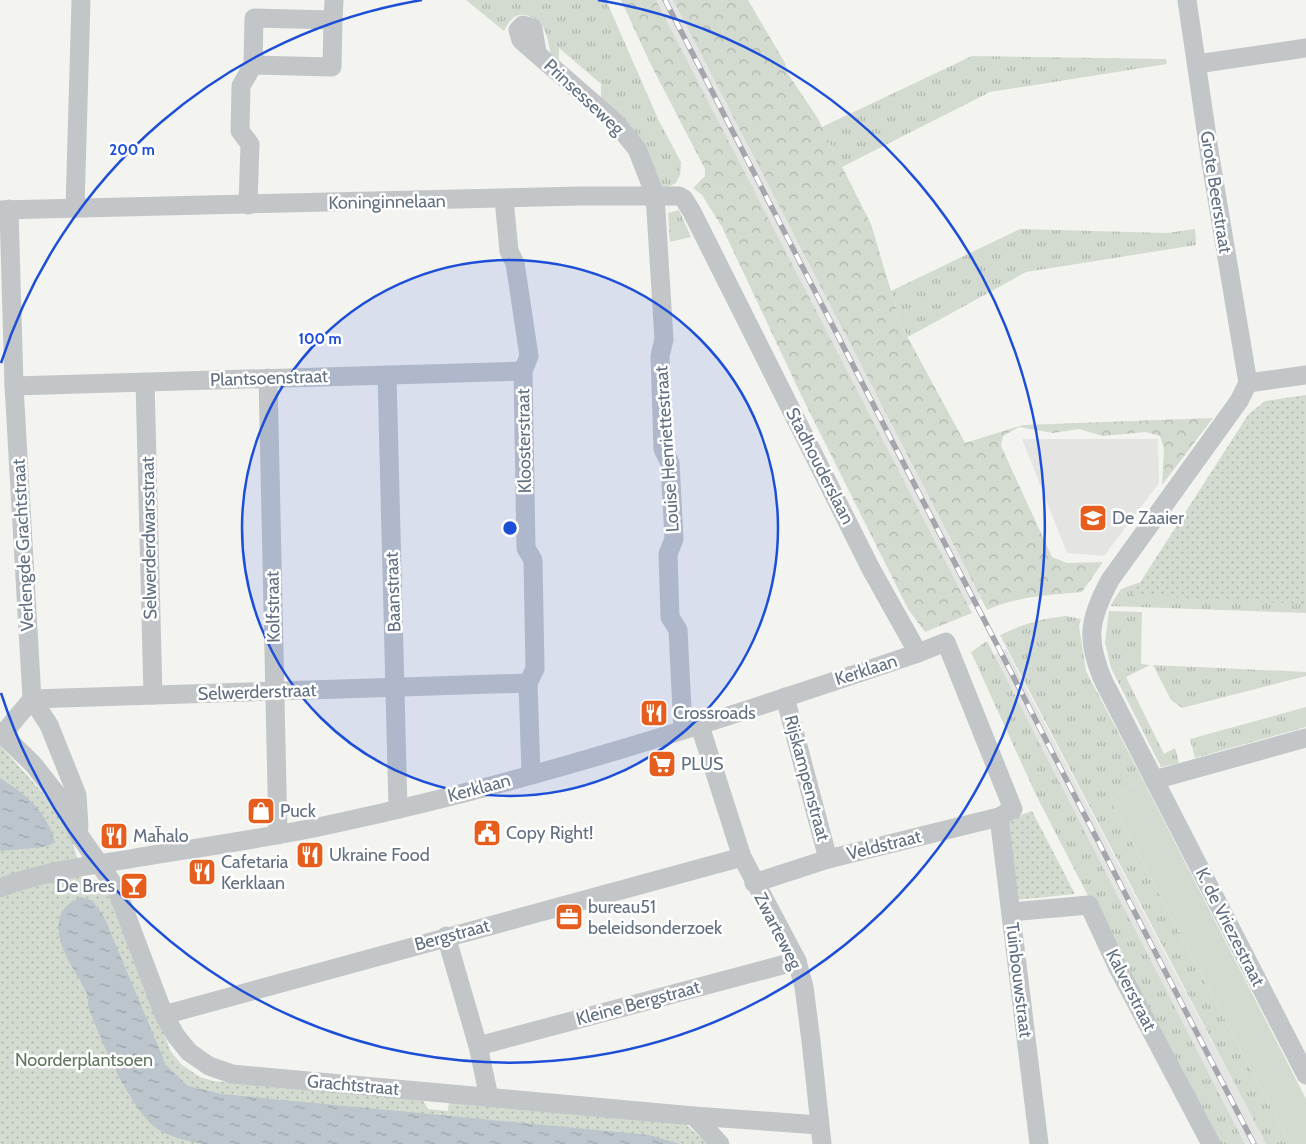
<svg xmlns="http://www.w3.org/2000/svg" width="1306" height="1144" viewBox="0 0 1306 1144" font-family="Cabin,sans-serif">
<defs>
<pattern id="grass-tufts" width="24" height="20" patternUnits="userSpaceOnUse" patternTransform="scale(1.25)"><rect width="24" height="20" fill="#d3dbd0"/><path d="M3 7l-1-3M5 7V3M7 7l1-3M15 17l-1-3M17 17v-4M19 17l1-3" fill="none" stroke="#afb6ae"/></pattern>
<pattern id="forest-crowns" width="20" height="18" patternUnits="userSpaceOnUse" patternTransform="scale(1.25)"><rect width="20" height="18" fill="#d3dbd0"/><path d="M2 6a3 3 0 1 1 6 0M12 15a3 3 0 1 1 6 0" fill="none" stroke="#afb6ae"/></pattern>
<pattern id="park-dots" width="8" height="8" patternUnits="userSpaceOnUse" patternTransform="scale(1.25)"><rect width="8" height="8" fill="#d3dbd0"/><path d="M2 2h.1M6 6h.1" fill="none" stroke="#afb6ae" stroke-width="1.8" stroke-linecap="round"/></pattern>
<pattern id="water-ripples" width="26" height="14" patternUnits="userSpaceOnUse" patternTransform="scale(1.25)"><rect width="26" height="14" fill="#bbc5cb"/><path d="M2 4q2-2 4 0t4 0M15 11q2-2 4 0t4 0" fill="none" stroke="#9ba4aa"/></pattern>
</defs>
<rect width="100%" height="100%" fill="#f3f4ef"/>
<g fill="#e4e5e3">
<path d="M 656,0 L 673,0 L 981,599 L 968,606 Z"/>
<path d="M 1022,439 L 1158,439 L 1159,483 L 1104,556 L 1067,553 Z"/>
<path d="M 1006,649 L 1168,959 L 1266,1144 L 1245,1144 L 993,655 Z"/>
</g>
<g fill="url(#grass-tufts)">
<path d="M 466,0 L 606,0 L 659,121 L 681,162 L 680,175 L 676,183 L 666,188 L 661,186 L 601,99 L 601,84 L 559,48 L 559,66 L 552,60 L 547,36 L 541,22 C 522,11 514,11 504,31 Z"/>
<path d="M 972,56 L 1166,59 L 1167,64 L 990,92 L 842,167 L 822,127 Z"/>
<path d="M 679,210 L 691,237 L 670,242 L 668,213 Z"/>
<path d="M 1020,229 L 1167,233 L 1195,229 L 1196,245 L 1026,272 L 908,337 L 901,325 L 891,291 Z"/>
<path d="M 1306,524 L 1306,613 L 1110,606 L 1121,589 Z"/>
<path d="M 1109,611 L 1142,612 L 1141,664 L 1150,665 L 1126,677 L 1164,754 L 1175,748 L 1179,763 L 1161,767 L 1111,668 L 1105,642 Z"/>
<path d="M 1066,616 L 1081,619 L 1079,626 L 1086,671 L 1142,778 L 1110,800 L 1290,1144 L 1266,1144 L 1000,635 C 1022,625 1041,618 1066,616 Z"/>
<path d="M 987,641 L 1245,1144 L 1216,1144 L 1036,795 L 971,652 Z"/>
<path d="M 1153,665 L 1306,672 L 1306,676 L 1182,708 L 1171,700 Z"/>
<path d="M 1306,707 L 1306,727 L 1195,758 L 1190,739 Z"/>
</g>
<g fill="url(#forest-crowns)">
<path d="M 621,0 L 656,0 L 972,613 L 925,632 L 908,609 L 802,397 L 722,227 L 702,195 L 693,188 L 705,176 L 705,169 L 650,63 Z"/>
<path d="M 673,0 L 748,0 L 785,63 L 788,74 L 817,117 L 871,224 L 901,325 L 965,443 L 1023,425 L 1213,418 L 1162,485 L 1164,449 L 1160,436 L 1146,432 L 1103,436 L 1079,429 L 1053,433 L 1019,427 L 1003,436 L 1001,446 L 1052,557 L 1067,563 L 1103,562 L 1082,592 C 1050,595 1016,596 987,610 Z"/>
</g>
<g fill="url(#park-dots)">
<path d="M 1306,395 L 1306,604 L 1132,595 L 1248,415 L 1265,401 Z"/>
<path d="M 0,745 L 49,800 L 70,832 L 83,879 L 99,880 L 96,887 L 101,890 L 104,884 L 107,888 L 171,1052 L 182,1065 L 200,1077 L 213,1081 L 422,1099 L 428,1109 L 448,1111 L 449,1102 L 684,1123 L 709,1144 L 0,1144 Z"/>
<path d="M 1032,811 L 1075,894 L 1015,900 L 1006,820 Z"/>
</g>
<path fill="#d3dbd0" d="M 1142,778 L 1306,1099 L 1306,1144 L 1290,1144 L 1110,800 Z"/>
<g fill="url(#water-ripples)">
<path d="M 0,778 C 27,795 47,812 55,843 L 43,847 L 0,851 Z"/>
<path d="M 81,897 L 93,901 L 104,917 L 166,1065 L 188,1086 L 221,1094 L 649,1135 L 680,1144 L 203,1144 C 186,1141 162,1135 150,1123 C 125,1096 102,1043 89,1009 C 87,1004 89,999 87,994 C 77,971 55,948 59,921 C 61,908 70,902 81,897 Z"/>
</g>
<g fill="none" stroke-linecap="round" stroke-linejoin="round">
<g stroke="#c3c6c9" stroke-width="19">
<path d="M 1187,0 L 1210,157 L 1248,383"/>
<path d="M 333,20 L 334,0"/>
<path d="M 537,53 L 533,28 L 523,25 L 518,30 L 521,40 L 615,122 L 637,149 L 655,195 L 664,339 L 660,356 L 663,449 L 670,463 L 674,539 L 668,554 L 670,617 L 678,630 L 683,730"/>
<path d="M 1197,64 L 1306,48"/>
<path d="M 504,199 L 509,251 L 515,263 L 529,356 L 523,371 L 526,548 L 533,560 L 535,669 L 528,683 L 531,774"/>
<path d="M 248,205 L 250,144 L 240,131 L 241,86 L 253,65 L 254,18 L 333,20 L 332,67 L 253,65"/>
<path d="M 75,208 L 81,0"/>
<path d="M 9,209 L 14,386 L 32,699 L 49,725 L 77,795 L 79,827"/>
<path d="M 0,210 L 580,196 L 679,196 L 684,199 L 692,212 L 871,569 L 918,653"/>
<path d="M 387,375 L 398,809"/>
<path d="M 268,378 L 278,835"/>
<path d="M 145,382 L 153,695"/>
<path d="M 1248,383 L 1239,401 L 1110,580 C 1089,620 1085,639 1104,682 L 1306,1075"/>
<path d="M 1248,383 L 1306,375"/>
<path d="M 14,386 L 523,371"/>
<path d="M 785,697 L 828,859"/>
<path d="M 700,726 L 742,857 L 797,961 L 804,987 L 811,1041 L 822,1144"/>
<path d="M 0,732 L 33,764 L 62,801 L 79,835 L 116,888 L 164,1015 L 176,1036 L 189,1052 L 209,1066 L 232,1074 L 694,1116 L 720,1144"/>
<path d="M 3,734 L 32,699 L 528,683"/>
<path d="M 1154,780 L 1306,738"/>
<path d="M 999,817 L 1039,1144"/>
<path d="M 0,888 C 43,871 90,866 135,858 C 202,847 270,838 337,823 C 534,781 727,718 918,653 L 946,642 L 1013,809 L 999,817 L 828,859 L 754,883"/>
<path d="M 1011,912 L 1089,905 L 1118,968 L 1211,1144"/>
<path d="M 446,936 L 478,1046 L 489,1097"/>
<path d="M 164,1015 L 742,857"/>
<path d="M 478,1046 L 797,961"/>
<path d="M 694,1116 L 819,1125"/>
</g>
<defs>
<path id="rail" d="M 665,0 L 1254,1144"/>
</defs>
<use href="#rail" stroke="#a3a7ad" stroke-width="5.5"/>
<use href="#rail" stroke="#fff" stroke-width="4" stroke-dasharray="11" stroke-linecap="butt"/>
</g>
<circle cx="510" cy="528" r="268" fill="#1d4ed8" fill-opacity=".12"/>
<g fill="none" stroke="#1d4ed8" stroke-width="2.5">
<circle cx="510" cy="528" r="268"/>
<path d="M1 363A535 535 0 0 1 422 0M598 0A535 535 0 1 1 1 693"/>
</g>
<defs>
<symbol id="school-square" viewBox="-11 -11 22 22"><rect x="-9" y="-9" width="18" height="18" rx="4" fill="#e55e1e" stroke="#fff"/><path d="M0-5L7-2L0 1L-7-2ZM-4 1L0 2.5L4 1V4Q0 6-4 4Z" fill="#fff"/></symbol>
<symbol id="restaurant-square" viewBox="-11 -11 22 22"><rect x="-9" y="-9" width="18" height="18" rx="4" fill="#e55e1e" stroke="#fff"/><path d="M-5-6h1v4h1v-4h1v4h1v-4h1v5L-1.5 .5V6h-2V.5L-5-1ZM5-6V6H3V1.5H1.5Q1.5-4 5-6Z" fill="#fff"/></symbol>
<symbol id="supermarket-square" viewBox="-11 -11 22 22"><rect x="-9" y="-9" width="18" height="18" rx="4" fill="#e55e1e" stroke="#fff"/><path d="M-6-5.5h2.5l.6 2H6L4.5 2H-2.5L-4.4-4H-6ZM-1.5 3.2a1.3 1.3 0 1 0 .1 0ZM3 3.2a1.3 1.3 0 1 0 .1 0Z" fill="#fff"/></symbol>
<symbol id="shop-square" viewBox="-11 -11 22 22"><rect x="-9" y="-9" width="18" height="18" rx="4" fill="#e55e1e" stroke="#fff"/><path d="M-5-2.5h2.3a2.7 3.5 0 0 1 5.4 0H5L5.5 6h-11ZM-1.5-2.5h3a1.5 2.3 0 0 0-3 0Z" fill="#fff"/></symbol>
<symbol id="civic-square" viewBox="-11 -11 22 22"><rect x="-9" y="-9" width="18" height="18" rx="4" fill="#e55e1e" stroke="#fff"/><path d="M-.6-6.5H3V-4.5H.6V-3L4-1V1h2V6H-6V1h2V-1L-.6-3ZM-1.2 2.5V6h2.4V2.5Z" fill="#fff"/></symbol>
<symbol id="bar-square" viewBox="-11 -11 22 22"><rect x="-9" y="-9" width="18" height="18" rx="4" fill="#e55e1e" stroke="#fff"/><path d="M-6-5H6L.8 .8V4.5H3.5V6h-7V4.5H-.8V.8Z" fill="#fff"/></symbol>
<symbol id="office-square" viewBox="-11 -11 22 22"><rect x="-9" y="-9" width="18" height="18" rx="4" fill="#e55e1e" stroke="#fff"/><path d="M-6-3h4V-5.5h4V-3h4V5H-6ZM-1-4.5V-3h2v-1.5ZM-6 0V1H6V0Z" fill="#fff"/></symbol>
</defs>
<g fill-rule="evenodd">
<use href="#school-square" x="1077" y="502" width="32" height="32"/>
<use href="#restaurant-square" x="638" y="697" width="32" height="32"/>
<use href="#supermarket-square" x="646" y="748" width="32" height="32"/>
<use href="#shop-square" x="245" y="795" width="32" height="32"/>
<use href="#civic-square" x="471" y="817" width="32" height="32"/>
<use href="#restaurant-square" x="98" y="820" width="32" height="32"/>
<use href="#restaurant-square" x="294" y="839" width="32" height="32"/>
<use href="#restaurant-square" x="186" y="856" width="32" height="32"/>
<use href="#bar-square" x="118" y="870" width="32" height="32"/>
<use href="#office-square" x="553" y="901" width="32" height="32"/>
</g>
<g text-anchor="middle" stroke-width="5" stroke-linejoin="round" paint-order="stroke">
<g font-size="18" fill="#627081" stroke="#fff">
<text transform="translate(584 97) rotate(43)" y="6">Prinsesseweg</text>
<text transform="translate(1216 192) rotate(81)" y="6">Grote Beerstraat</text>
<text transform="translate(387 202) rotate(-1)" y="6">Koninginnelaan</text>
<text transform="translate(269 378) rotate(-2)" y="6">Plantsoenstraat</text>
<text transform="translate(524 441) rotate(-91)" y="6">Kloosterstraat</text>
<text transform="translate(667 449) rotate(-94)" y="6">Louise Henriettestraat</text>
<text transform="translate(820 466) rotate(63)" y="6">Stadhouderslaan</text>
<text transform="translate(149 538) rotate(-91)" y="6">Selwerderdwarsstraat</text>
<text transform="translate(23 545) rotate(-93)" y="6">Verlengde Grachtstraat</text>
<text transform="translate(393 592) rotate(-92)" y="6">Baanstraat</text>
<text transform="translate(273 607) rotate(-91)" y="6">Kolfstraat</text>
<text transform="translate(866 670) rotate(-18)" y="6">Kerklaan</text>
<text transform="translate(257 692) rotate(-2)" y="6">Selwerderstraat</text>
<text transform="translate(807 778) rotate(75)" y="6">Rijskampenstraat</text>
<text transform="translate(479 788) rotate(-15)" y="6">Kerklaan</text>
<text transform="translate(884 845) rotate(-14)" y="6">Veldstraat</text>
<text transform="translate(1230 927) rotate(63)" y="6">K. de Vriezestraat</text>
<text transform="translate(778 931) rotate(63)" y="6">Zwarteweg</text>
<text transform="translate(452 935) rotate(-15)" y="6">Bergstraat</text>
<text transform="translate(1019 980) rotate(83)" y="6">Tuinbouwstraat</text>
<text transform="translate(1131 990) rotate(63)" y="6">Kalverstraat</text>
<text transform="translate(638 1003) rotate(-15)" y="6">Kleine Bergstraat</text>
<text transform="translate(353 1085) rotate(5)" y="6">Grachtstraat</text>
</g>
<g font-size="18" fill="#627081" stroke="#fff" text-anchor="start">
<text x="1112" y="524">De Zaaier</text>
<text x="673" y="719">Crossroads</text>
<text x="681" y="770">PLUS</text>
<text x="280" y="817">Puck</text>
<text x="506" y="839">Copy Right!</text>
<text x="133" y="842">Mah̄alo</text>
<text x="329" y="861">Ukraine Food</text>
<text x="221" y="868">Cafetaria<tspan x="221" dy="21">Kerklaan</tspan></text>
<text x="115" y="892" text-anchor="end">De Bres</text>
<text x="588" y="913">bureau51<tspan x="588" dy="21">beleidsonderzoek</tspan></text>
</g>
<g font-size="18" fill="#637861" stroke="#fff">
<text x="84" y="1066">Noorderplantsoen</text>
</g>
</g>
<circle cx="510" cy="528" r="8" fill="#1d4ed8" stroke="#fff" stroke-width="2.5"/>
<g font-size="15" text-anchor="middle" font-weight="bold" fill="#1d4ed8" stroke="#fff" stroke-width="5" stroke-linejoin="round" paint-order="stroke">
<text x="132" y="155">200 m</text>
<text x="320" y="344">100 m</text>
</g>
</svg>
